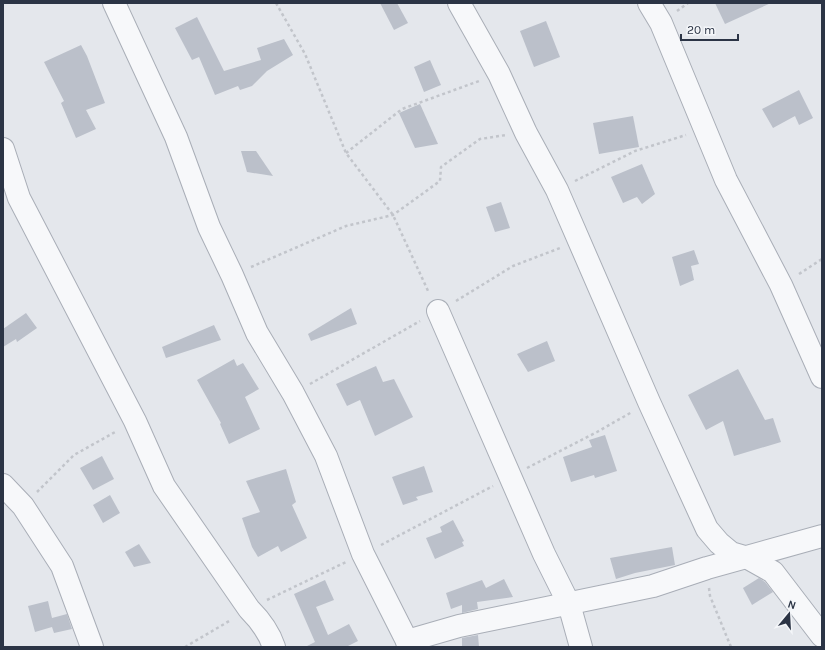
<svg xmlns="http://www.w3.org/2000/svg" width="825" height="650" viewBox="0 0 825 650" font-family="Karla,sans-serif">
<rect width="100%" height="100%" fill="#e4e7ec"/>
<g fill="#bbc0ca">
<path d="M 380,3 L 397,3 L 408,23 L 394,30 Z"/>
<path d="M 715,3 L 771,3 L 725,24 Z"/>
<path d="M 197,17 L 224,71 L 261,60 L 257,48 L 284,39 L 293,55 L 267,71 L 252,86 L 240,90 L 238,86 L 215,95 L 199,57 L 192,60 L 175,28 Z"/>
<path d="M 546,21 L 560,57 L 534,67 L 520,31 Z"/>
<path d="M 81,45 L 87,56 L 105,103 L 86,110 L 96,129 L 76,138 L 61,103 L 64,101 L 44,62 Z"/>
<path d="M 430,60 L 441,85 L 424,92 L 414,67 Z"/>
<path d="M 799,90 L 813,118 L 799,125 L 795,116 L 773,128 L 762,109 Z"/>
<path d="M 420,104 L 438,144 L 415,148 L 399,113 Z"/>
<path d="M 633,116 L 639,147 L 599,154 L 593,123 Z"/>
<path d="M 241,151 L 256,151 L 273,176 L 247,172 Z"/>
<path d="M 642,164 L 655,194 L 642,204 L 637,197 L 623,203 L 611,177 Z"/>
<path d="M 501,202 L 510,228 L 495,232 L 486,207 Z"/>
<path d="M 694,250 L 699,264 L 691,266 L 694,280 L 680,286 L 672,257 Z"/>
<path d="M 351,308 L 357,324 L 311,341 L 308,334 Z"/>
<path d="M 26,313 L 37,328 L 17,342 L 16,339 L 3,347 L 3,329 Z"/>
<path d="M 214,325 L 221,340 L 166,358 L 162,347 Z"/>
<path d="M 547,341 L 555,361 L 528,372 L 517,354 Z"/>
<path d="M 234,359 L 237,366 L 243,363 L 259,389 L 245,397 L 260,429 L 229,444 L 220,424 L 221,423 L 197,380 Z"/>
<path d="M 376,366 L 383,382 L 394,379 L 413,417 L 375,436 L 360,400 L 347,406 L 336,384 Z"/>
<path d="M 738,369 L 765,420 L 773,418 L 781,442 L 734,456 L 723,421 L 706,430 L 688,395 Z"/>
<path d="M 605,435 L 617,471 L 595,478 L 594,475 L 571,482 L 563,457 L 592,447 L 589,440 Z"/>
<path d="M 102,456 L 114,479 L 93,490 L 80,468 Z"/>
<path d="M 424,466 L 433,492 L 416,497 L 418,500 L 403,505 L 392,477 Z"/>
<path d="M 286,469 L 296,502 L 292,505 L 307,538 L 281,552 L 278,546 L 258,557 L 252,547 L 242,518 L 260,512 L 246,481 Z"/>
<path d="M 110,495 L 120,513 L 103,523 L 93,505 Z"/>
<path d="M 453,520 L 464,541 L 462,542 L 464,546 L 435,559 L 426,538 L 442,532 L 440,527 Z"/>
<path d="M 139,544 L 151,563 L 134,567 L 125,552 Z"/>
<path d="M 672,547 L 675,565 L 635,573 L 616,579 L 610,558 Z"/>
<path d="M 759,578 L 765,582 L 773,592 L 752,605 L 743,588 Z"/>
<path d="M 504,579 L 513,597 L 477,602 L 478,609 L 462,613 L 462,605 L 451,609 L 446,593 L 482,580 L 486,588 Z"/>
<path d="M 325,580 L 334,600 L 316,607 L 328,635 L 349,624 L 358,641 L 346,647 L 305,647 L 315,642 L 294,594 Z"/>
<path d="M 48,601 L 52,618 L 67,614 L 72,629 L 54,633 L 52,627 L 35,632 L 28,606 Z"/>
<path d="M 478,635 L 479,647 L 462,647 L 462,638 Z"/>
</g>
<g fill="none" stroke-linecap="round" stroke-linejoin="round">
<defs>
<g id="minor">
<path d="M 114,3 L 176,137 L 209,227 L 232,275 L 257,333 L 293,393 L 326,456 L 363,554 L 407,641 L 408,647"/>
<path d="M 459,3 L 499,74 L 526,133 L 557,190 L 649,402 L 707,529 L 719,543 L 731,553 L 748,558 L 773,572 L 822,636"/>
<path d="M 649,3 L 661,23 L 726,180 L 781,285 L 822,377"/>
<path d="M 3,149 L 19,198 L 135,421 L 164,486 L 249,609 C 260,620 269,632 274,647"/>
<path d="M 438,311 L 544,554 L 569,604 L 581,647"/>
<path d="M 3,485 L 23,506 L 62,566 L 92,647"/>
<path d="M 407,641 L 459,626 L 653,586 L 707,568 L 822,536"/>
</g>
</defs>
<use href="#minor" stroke="#a9aeb7" stroke-width="24"/>
<g stroke="#c2c5cb" stroke-width="2.5" stroke-dasharray="3 3" stroke-linecap="butt">
<path d="M 276,3 L 305,54 L 346,153 L 393,215 L 429,293"/>
<path d="M 677,11 L 688,3"/>
<path d="M 346,153 L 402,109 L 479,81"/>
<path d="M 575,181 L 635,151 L 686,135"/>
<path d="M 251,267 L 346,226 L 393,215 L 440,181 L 441,167 L 480,139 L 506,135"/>
<path d="M 799,274 L 822,259"/>
<path d="M 456,301 L 513,266 L 560,248"/>
<path d="M 310,384 L 420,321"/>
<path d="M 527,468 L 597,432 L 632,412"/>
<path d="M 37,492 L 74,455 L 117,431"/>
<path d="M 381,545 L 493,486"/>
<path d="M 709,588 L 710,596 L 731,647"/>
<path d="M 267,600 L 346,562"/>
<path d="M 185,647 L 231,620"/>
</g>
<use href="#minor" stroke="#f7f8fa" stroke-width="22"/>
</g>
<rect width="825" height="650" fill="none" stroke="#2b3445" stroke-width="8"/>
<g transform="translate(789 614) rotate(18)" stroke="#f4f6f9" stroke-width="3" paint-order="stroke">
<path d="M0-3L7 15L0 10L-7 15Z" fill="#2b3445"/>
<text y="-6" font-size="11" font-weight="bold" text-anchor="middle" fill="#2b3445">N</text>
</g>
<path d="M681 34v6h57v-6" fill="none" stroke="#2b3445" stroke-width="2"/>
<text x="687" y="34" font-size="12" fill="#2b3445" stroke="#f4f6f9" stroke-width="3" paint-order="stroke">20 m</text>
</svg>
